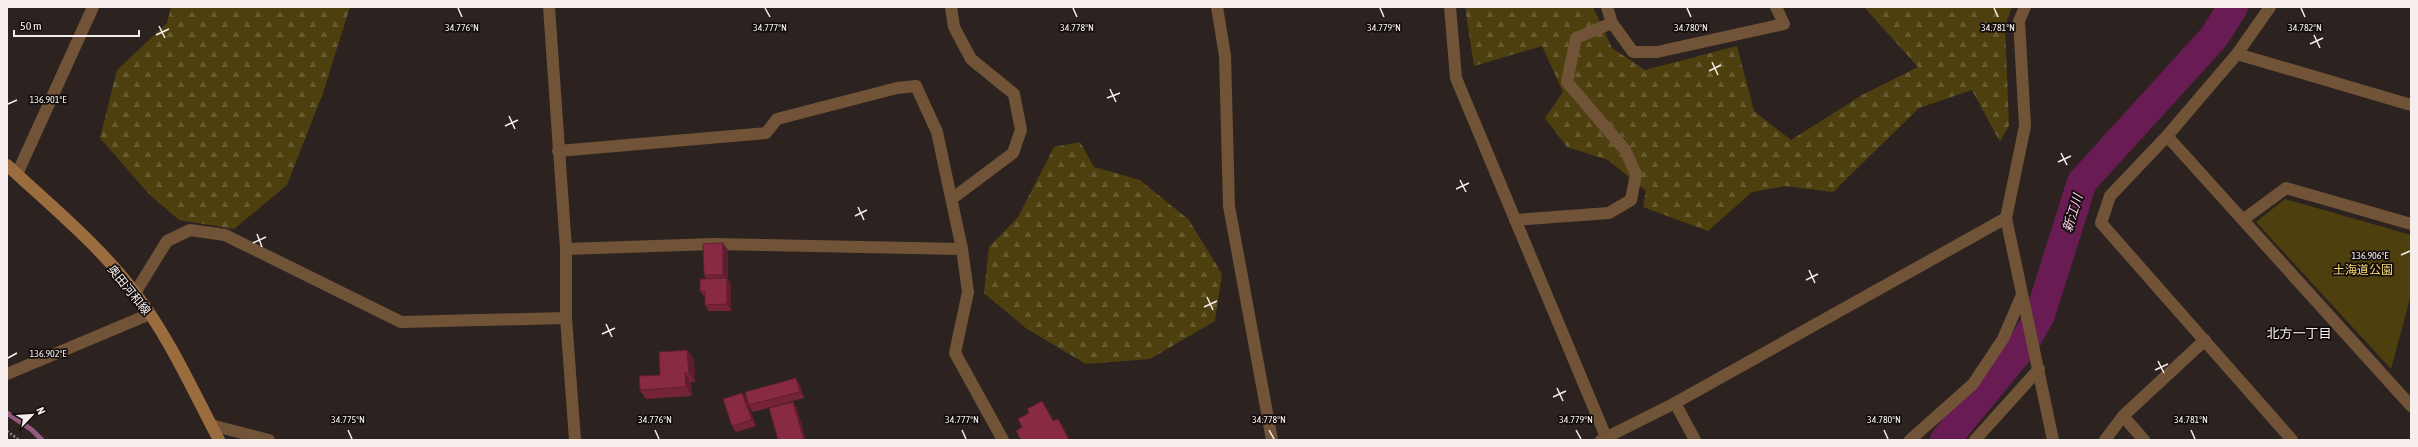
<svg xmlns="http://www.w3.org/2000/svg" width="2418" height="447" viewBox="0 0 2418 447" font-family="'Asap Condensed','Noto Sans JP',sans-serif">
<defs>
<pattern id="forest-firs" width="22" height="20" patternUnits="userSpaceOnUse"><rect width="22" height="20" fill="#4d3f0e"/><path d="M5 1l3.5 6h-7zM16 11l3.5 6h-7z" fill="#675b31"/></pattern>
</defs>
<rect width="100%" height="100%" fill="#2c2320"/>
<g fill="url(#forest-firs)">
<path d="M 171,7 L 350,7 L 323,93 L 287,185 L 234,229 L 179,220 L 148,193 L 100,138 L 117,70 L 167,23 Z"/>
<path d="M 1465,7 L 1593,7 L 1612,48 L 1645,70 L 1737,46 L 1754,111 L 1791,140 L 1862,95 L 1918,67 L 1864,7 L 2012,7 L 2005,26 L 2009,125 L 2000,142 L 1972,90 L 1919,108 L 1833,192 L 1785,186 L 1752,192 L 1708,231 L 1643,207 L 1646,191 L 1608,160 L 1567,147 L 1545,118 L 1563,92 L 1542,46 L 1474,66 Z"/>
<path d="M 1080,142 L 1094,167 L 1140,180 L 1189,220 L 1222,274 L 1215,321 L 1150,359 L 1086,364 L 1027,329 L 984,293 L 989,247 L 1018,217 L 1054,147 Z"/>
</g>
<path fill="#4d3f0e" d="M 2285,199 L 2411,235 L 2411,295 L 2391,369 L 2256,222 Z"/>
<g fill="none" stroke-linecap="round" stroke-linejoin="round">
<path stroke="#935a81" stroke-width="5" d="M 7,413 L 32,430 L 42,440"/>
<path stroke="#691b53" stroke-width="30" d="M 1945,440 L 2021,348 L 2040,315 L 2082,182 L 2214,37 L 2233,7"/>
<path stroke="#938b89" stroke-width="2.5" stroke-dasharray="2 2" stroke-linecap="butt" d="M 7,431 L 19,440"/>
<g stroke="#715337" stroke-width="12">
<path d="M 549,7 L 566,249 L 566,318 L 575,440"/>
<path d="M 951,7 L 954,27 L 971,59 L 1014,94 L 1021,130 L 1013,153 L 953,198"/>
<path d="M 1217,7 L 1225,56 L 1229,206 L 1272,440"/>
<path d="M 1450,7 L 1456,78 L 1606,437"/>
<path d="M 1607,7 L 1612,23 L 1633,52 L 1657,52 L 1784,24 L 1776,7"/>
<path d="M 2025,7 L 2019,21 L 2025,126 L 2006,218 L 2053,440"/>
<path d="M 2270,7 L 2237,54 L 2167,136 L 2110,196 L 2101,223 L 2292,440"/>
<path d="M 2237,54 L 2411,105"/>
<path d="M 2167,136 L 2411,406"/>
<path d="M 558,151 L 766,133 L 777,119 L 897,88 L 916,86 L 937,132 L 962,249 L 968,292 L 955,353 L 1003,440"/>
<path d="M 17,174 L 93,7"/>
<path d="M 2244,219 L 2286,188 L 2411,224"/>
<path d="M 1515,220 L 1609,213 L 1631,200 L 1636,174 L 1625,150 L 1567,82 L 1576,38 L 1612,23"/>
<path d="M 566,249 L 714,244 L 962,249"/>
<path d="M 135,293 L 167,241 L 190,230 L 225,235 L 401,322 L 566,318"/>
<path d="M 7,374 L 150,314"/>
<path d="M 1675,403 L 1695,440"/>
<path d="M 2123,416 L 2144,440"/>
<path d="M 211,425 L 269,440"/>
<path d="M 1601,440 L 1675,403 L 2006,218"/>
<path d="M 1910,440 L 1973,384 L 2003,339 L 2022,295"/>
<path d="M 1975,440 L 2039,369"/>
<path d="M 2105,440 L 2123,416 L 2205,340"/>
</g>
<path stroke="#9b6c3d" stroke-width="12" d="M 7,165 C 51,206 100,246 136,294 C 170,339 193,391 219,440"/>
</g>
<g fill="#752438">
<path d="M 728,250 L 728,280 L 731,284 L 731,311 L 709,311 L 705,305 L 705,297 L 700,291 L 706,278 L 704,275 Z"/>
<path d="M 687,350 L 694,359 L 695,382 L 691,382 L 692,396 L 646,399 L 640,390 L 660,375 Z"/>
<path d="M 800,385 L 804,398 L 753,412 L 749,406 L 756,426 L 736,432 L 732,426 L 742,393 L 747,399 Z"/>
</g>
<g fill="#5f1d2e">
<path d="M 723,243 L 728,250 L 728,280 L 731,284 L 731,311 L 727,304 L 727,279 L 723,275 Z"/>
<path d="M 687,350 L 694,359 L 695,382 L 689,373 Z"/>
<path d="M 685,373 L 691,382 L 692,396 L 686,387 Z"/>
<path d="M 796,378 L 800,385 L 804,398 L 800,392 Z"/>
<path d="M 742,393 L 747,399 L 756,426 L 752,420 Z"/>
<path d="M 1042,401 L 1048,410 L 1059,430 L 1053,421 Z"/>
<path d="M 793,402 L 797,408 L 806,440 L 804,440 Z"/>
<path d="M 1058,419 L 1064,428 L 1070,440 L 1069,440 Z"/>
</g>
<g fill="#882a41" stroke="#5f1d2e">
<path d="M 723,243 L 723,275 L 704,275 L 703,244 Z"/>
<path d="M 727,278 L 727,304 L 705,305 L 705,291 L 700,291 L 700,279 Z"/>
<path d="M 687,350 L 689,373 L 685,373 L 686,387 L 640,390 L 639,376 L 660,375 L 659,352 Z"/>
<path d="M 796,378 L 800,392 L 749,405 L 745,392 Z"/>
<path d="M 742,393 L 752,420 L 732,426 L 723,399 Z"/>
<path d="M 1042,401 L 1053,421 L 1058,419 L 1069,440 L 1021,440 L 1016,431 L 1022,427 L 1018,419 L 1029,413 L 1027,409 Z"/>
<path d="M 793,402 L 804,440 L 778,440 L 769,408 Z"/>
</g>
<path fill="none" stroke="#f5eeec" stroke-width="1.5" d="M 458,8 L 462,17M 765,8 L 770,17M 1073,8 L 1077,17M 1380,8 L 1384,17M 1687,8 L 1691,17M 1994,8 L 1998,17M 2301,8 L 2305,17M 159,26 L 165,38M 156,35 L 169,29M 2314,35 L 2320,48M 2310,44 L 2323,38M 1712,62 L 1718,75M 1709,71 L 1721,65M 1110,89 L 1116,102M 1107,98 L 1120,93M 8,104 L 17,100M 509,116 L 515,129M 505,126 L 518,120M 2061,153 L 2067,165M 2058,162 L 2071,156M 1460,180 L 1466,192M 1456,189 L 1469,183M 858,207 L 864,220M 855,216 L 867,210M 257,234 L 262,247M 253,243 L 266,237M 2401,255 L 2410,251M 1809,270 L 1815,283M 1806,280 L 1818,274M 1207,297 L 1213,310M 1204,307 L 1217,301M 606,324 L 612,337M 602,334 L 615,328M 8,358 L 17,353M 2158,361 L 2164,373M 2155,370 L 2168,364M 1557,388 L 1563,401M 1553,397 L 1566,391M 348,430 L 352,439M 655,430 L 659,439M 962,430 L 966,439M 1269,430 L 1274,439M 1576,430 L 1581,439M 1884,430 L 1888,439M 2191,430 L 2195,439"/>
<g text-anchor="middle" stroke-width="3.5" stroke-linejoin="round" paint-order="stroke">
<g font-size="12" fill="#f9db75" stroke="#120d0c">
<text x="2363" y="274">土海道公園</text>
</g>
<g font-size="12" fill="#f5eeec" stroke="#120d0c">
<text transform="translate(129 290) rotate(51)" y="4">奥田河和線</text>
</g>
<g font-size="13" font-style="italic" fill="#fed0ec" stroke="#120d0c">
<text transform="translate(2072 213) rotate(-73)" y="5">新江川</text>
</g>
<g font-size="13" fill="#f5eeec" stroke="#120d0c">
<text x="2299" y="338">北方一丁目</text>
</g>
</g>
<g font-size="10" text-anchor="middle" fill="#f5eeec" stroke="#120d0c" stroke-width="3.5" stroke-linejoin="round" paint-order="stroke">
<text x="462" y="31">34.776°N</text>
<text x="770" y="31">34.777°N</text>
<text x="1077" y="31">34.778°N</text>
<text x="1384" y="31">34.779°N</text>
<text x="1691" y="31">34.780°N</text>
<text x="1998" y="31">34.781°N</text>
<text x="2305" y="31">34.782°N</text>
<text x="48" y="103">136.901°E</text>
<text x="2370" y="259">136.906°E</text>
<text x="48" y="357">136.902°E</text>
<text x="348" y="423">34.775°N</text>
<text x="655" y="423">34.776°N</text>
<text x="962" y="423">34.777°N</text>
<text x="1269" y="423">34.778°N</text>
<text x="1576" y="423">34.779°N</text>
<text x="1884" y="423">34.780°N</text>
<text x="2191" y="423">34.781°N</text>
</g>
<rect width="2418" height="447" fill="none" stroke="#f5eeec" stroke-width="16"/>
<g transform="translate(32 415) rotate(65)" stroke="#120d0c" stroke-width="3" paint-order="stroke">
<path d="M0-3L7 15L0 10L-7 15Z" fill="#f5eeec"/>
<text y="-6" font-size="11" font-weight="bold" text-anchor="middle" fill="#f5eeec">N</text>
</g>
<path d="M14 30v6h125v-6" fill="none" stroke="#f5eeec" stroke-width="2"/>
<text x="20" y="30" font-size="12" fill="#f5eeec" stroke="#120d0c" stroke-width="3" paint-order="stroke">50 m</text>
</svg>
